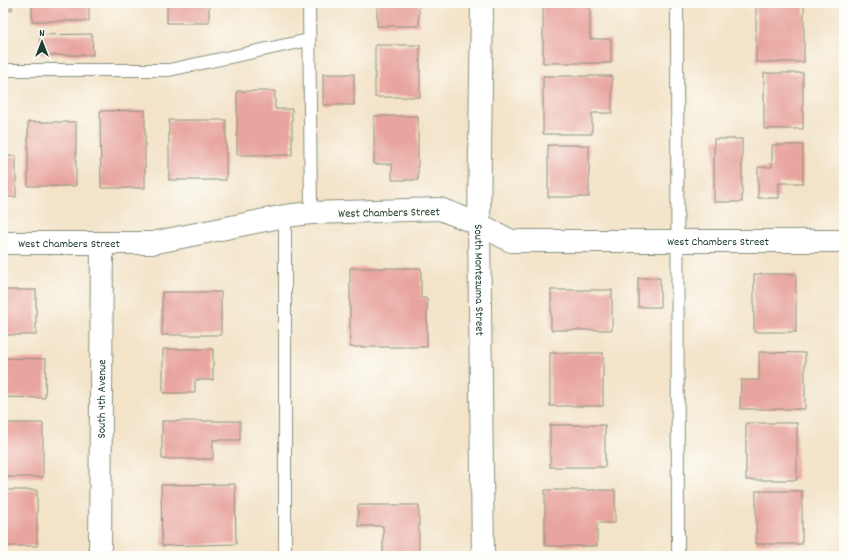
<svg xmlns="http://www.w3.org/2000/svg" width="847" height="559" viewBox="0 0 847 559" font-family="Dekko,sans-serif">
<rect width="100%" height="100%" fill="#fdfcf7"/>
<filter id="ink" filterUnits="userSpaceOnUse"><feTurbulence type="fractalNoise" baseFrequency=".025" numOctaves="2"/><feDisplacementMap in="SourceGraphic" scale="8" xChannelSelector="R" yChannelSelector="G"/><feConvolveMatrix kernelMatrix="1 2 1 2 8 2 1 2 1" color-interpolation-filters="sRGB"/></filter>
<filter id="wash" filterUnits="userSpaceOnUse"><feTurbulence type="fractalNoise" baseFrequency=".012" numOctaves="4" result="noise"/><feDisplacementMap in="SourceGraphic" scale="16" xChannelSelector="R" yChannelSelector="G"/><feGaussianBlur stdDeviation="0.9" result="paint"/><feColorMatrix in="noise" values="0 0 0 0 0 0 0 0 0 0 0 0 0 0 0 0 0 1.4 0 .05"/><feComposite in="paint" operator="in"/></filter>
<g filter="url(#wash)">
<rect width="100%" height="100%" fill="#f3e3c8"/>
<g id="blocks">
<g fill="#e8a59f">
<rect x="3" y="3" width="9" height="7"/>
<rect x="32" y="3" width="57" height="18"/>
<rect x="167" y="3" width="42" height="20"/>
<rect x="377" y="3" width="42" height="23"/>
<rect x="756" y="3" width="48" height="59"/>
<path d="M 543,5 L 590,5 L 590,39 L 611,39 L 611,63 L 543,63 Z"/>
<path d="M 92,34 L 93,55 L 40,55 L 40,35 Z"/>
<rect x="375" y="45" width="45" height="52"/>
<rect x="764" y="73" width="39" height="56"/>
<rect x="323" y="74" width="31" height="31"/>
<path d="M 543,76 L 612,76 L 612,113 L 592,113 L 592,134 L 543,134 Z"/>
<path d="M 237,91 L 275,91 L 275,109 L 292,109 L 292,155 L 237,155 Z"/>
<path d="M 145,110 L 145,188 L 101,188 L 100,111 Z"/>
<path d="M 374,116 L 418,116 L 418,180 L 392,180 L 392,164 L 374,164 Z"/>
<rect x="169" y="120" width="57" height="60"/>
<rect x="28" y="122" width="48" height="64"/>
<rect x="714" y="139" width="28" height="63"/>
<rect x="548" y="145" width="41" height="52"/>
<path d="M 772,145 L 803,145 L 803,183 L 779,183 L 779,198 L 758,198 L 758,167 L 772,167 Z"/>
<rect x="3" y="156" width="13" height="41"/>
<path d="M 350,268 L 421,268 L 421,298 L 427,298 L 427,347 L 350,347 Z"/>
<rect x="754" y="274" width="42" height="58"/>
<rect x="638" y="278" width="22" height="29"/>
<rect x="3" y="290" width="33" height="45"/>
<rect x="551" y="290" width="61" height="40"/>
<rect x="162" y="292" width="59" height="43"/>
<path d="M 163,349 L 213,349 L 213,380 L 195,380 L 195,393 L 163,393 Z"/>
<path d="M 759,352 L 805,353 L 805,409 L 740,409 L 741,380 L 759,380 Z"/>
<rect x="550" y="353" width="53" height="53"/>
<path d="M 3,358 L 46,359 L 45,398 L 3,397 Z"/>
<path d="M 162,421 L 240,421 L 240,440 L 213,440 L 213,459 L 162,459 Z"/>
<rect x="3" y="423" width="40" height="54"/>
<rect x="746" y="423" width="51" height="57"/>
<rect x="550" y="425" width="55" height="42"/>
<path d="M 235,484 L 236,544 L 162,546 L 161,485 Z"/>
<rect x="3" y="490" width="34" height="56"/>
<path d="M 545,490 L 615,490 L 615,523 L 597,523 L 597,546 L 545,546 Z"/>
<rect x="756" y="491" width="46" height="53"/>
<path d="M 358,505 L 419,505 L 419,556 L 383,556 L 383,526 L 358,526 Z"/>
</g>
</g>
</g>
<g filter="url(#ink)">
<use href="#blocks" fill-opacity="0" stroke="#89907e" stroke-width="1"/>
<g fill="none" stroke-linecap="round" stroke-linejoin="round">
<defs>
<g id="service">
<path d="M 309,3 L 311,213"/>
<path d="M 677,3 L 678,556"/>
<path d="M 3,70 L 169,70 L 309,40"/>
<path d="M 285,216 L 285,556"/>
</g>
<g id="minor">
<path id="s1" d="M 482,3 L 479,224 L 483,556"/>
<path id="s2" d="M 3,243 L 152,243 L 285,216 L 311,213 L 440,209 L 479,224 L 511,241 L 844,241"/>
<path id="s3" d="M 100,556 L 102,243"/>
</g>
</defs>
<use href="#service" stroke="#89907e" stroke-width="14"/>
<use href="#minor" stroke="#89907e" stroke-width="24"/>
<use href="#service" stroke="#fff" stroke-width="12"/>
<use href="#minor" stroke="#fff" stroke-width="22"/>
</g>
</g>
<g text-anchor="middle" stroke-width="3" stroke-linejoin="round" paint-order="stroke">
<g font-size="12" fill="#1f3d34" stroke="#fdfcf7">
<text transform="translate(389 212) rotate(-1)" y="4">West Chambers Street</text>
<text dy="4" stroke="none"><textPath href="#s2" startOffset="725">West Chambers Street</textPath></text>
<text dy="4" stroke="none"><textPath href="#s2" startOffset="66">West Chambers Street</textPath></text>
<text dy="4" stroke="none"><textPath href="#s1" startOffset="277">South Montezuma Street</textPath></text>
<text dy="4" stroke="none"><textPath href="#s3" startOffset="157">South 4th Avenue</textPath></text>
</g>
</g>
<rect width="847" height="559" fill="none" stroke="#fdfcf7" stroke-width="16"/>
<g transform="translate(42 42)" stroke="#fdfcf7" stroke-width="3" paint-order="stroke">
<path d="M0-3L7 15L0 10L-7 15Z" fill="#1f3d34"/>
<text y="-6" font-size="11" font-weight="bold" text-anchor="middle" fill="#1f3d34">N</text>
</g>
</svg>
